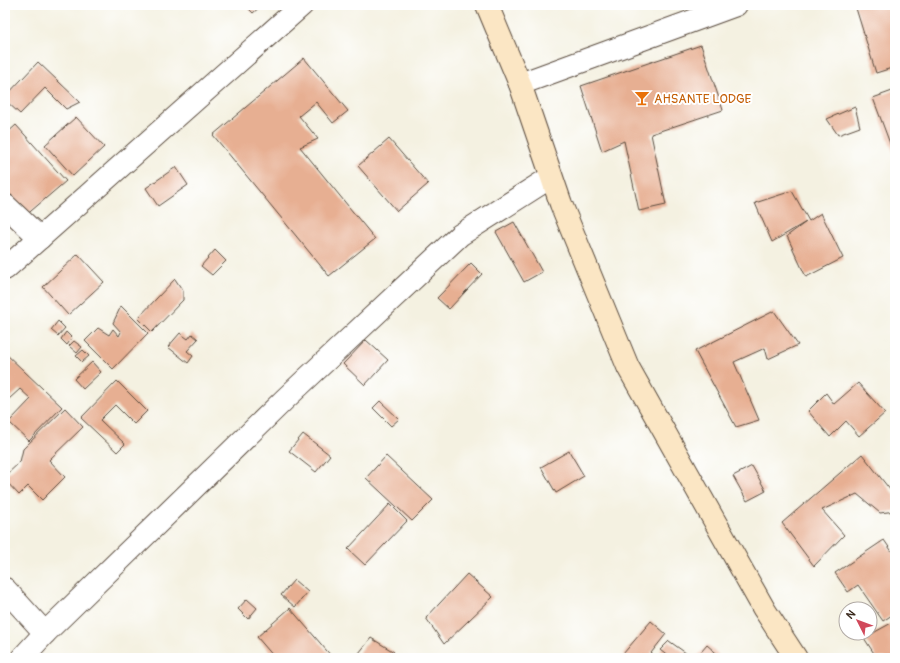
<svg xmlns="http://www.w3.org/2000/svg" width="900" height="663" viewBox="0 0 900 663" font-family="Pangolin,sans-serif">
<rect width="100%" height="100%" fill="#fff"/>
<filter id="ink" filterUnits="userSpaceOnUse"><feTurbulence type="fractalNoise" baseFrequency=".025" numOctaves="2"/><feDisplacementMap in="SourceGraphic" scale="8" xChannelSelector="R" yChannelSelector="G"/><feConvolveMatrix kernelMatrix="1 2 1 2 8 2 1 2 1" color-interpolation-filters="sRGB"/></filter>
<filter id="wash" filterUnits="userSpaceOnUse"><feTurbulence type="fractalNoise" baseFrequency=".012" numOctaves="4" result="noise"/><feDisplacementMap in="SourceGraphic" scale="16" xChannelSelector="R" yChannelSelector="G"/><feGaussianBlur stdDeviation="0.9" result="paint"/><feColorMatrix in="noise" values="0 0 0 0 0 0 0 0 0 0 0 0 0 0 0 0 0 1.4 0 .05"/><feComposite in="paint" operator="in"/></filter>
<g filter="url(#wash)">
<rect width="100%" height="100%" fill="#f4f1e1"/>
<g id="blocks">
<g fill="#e7af92">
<path d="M 245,5 L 262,5 L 253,13 Z"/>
<path d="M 855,5 L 895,5 L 895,67 L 876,73 Z"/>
<path d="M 701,45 L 723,110 L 651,134 L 666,205 L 639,211 L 624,141 L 602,151 L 581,86 Z"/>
<path d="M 304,58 L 348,111 L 333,123 L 316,102 L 299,116 L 318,139 L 300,147 L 375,239 L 329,276 L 213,135 Z"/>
<path d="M 38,62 L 80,102 L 66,109 L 45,88 L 20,114 L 5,100 L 5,97 Z"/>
<path d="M 895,90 L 895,157 L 873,98 Z"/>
<path d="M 855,107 L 860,127 L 838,135 L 827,119 Z"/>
<path d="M 76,117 L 104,147 L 73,176 L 45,145 Z"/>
<path d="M 16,125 L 66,181 L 24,217 L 5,195 L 5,135 Z"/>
<path d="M 389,139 L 428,184 L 397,211 L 358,166 Z"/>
<path d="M 176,167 L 188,185 L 158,206 L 146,188 Z"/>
<path d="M 792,191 L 809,221 L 821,213 L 843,258 L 806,277 L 787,236 L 806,222 L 772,242 L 755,203 Z"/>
<path d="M 514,222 L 542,272 L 524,282 L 496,232 Z"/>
<path d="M 215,250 L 226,261 L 212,275 L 201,266 Z"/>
<path d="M 78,254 L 104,282 L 68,315 L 43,287 Z"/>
<path d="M 471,263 L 482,274 L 449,309 L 437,298 Z"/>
<path d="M 175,279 L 183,291 L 183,300 L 152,332 L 138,318 Z"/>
<path d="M 121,306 L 148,333 L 113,369 L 85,341 L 98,328 L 109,335 L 113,329 L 119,336 L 121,332 L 113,323 Z"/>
<path d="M 774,311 L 798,345 L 768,359 L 765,348 L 734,362 L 759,420 L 736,427 L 695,351 Z"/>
<path d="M 58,321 L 65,328 L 58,336 L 51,330 Z"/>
<path d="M 66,332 L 72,338 L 67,345 L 61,339 Z"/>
<path d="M 180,333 L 188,339 L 192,334 L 198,339 L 187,351 L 193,356 L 188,363 L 168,347 Z"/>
<path d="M 366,340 L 388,360 L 365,385 L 343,364 Z"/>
<path d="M 74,341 L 82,347 L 77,353 L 69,346 Z"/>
<path d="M 83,350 L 89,356 L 82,362 L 76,356 Z"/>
<path d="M 5,353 L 62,407 L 29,441 L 9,422 L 31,399 L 20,389 L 9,399 L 5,395 Z"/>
<path d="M 92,362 L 101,372 L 83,389 L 74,379 Z"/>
<path d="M 117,381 L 147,411 L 134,424 L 115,405 L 100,420 L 125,444 L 117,452 L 81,418 Z"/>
<path d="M 858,383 L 885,413 L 859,436 L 846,421 L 830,437 L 808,411 L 826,393 L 834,404 Z"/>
<path d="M 380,401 L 399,419 L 391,426 L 373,408 Z"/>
<path d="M 65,408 L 83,427 L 49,460 L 65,477 L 42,500 L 28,486 L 19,495 L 5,480 L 5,476 L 20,462 L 23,449 Z"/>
<path d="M 303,434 L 330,455 L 316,472 L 289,451 Z"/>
<path d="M 569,451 L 584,476 L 556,493 L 541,467 Z"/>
<path d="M 862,454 L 895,496 L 895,511 L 880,513 L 857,494 L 822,510 L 844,535 L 814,566 L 782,523 Z"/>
<path d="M 386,456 L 433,500 L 412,521 L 366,478 Z"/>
<path d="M 752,466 L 766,491 L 747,501 L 733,476 Z"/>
<path d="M 390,504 L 407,521 L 365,565 L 348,549 Z"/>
<path d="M 884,540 L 895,556 L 895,613 L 883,621 L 858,585 L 848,592 L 835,573 Z"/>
<path d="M 467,574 L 493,597 L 444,644 L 426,618 Z"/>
<path d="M 294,580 L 308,592 L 295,607 L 281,595 Z"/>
<path d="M 247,599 L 257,608 L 248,619 L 238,609 Z"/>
<path d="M 290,608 L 333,658 L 275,658 L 257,637 Z"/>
<path d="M 651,621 L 666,634 L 651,653 L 657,658 L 628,658 L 623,654 Z"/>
<path d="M 895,621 L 895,658 L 877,658 L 864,638 Z"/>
<path d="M 371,638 L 394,652 L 389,658 L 355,658 Z"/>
<path d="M 669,641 L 690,656 L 688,658 L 670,658 L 660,650 Z"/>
<path d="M 707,645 L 722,658 L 696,658 Z"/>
</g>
</g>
</g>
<g filter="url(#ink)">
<use href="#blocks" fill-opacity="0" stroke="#57483b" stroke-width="1"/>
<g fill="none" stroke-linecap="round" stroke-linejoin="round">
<defs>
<g id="street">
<path d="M 520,84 L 736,5"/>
<path d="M 5,205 L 40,238"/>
<path d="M 5,269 L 302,5"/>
<path d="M 5,589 L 45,633"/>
<path d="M 22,658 L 45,633 L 285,399 L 460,235 L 551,177"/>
</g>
<path id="secondary" d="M 487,5 L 520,84 L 561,204 L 628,367 L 764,609 L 796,658"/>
</defs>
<use href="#street" stroke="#57483b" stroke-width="24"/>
<use href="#secondary" stroke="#57483b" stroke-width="24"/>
<use href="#street" stroke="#fff" stroke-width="22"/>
<use href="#secondary" stroke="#fbe6c4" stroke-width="22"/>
</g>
</g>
<defs>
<symbol id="bar-bare" viewBox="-9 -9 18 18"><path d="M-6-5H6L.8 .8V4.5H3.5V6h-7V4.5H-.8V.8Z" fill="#e8710a" stroke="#fff" stroke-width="2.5" paint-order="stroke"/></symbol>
</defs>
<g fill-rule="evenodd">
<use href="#bar-bare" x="631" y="87" width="22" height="22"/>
</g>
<g text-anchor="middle" stroke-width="4" stroke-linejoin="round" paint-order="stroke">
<g font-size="13" fill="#c56008" stroke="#fff" text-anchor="start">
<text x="654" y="103">AHSANTE LODGE</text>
</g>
</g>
<rect width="900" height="663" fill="none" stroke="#fff" stroke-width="20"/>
<g transform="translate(858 621) rotate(312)"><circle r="19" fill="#ffffff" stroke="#b1aaa5"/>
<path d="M0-3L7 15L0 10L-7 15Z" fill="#d1495b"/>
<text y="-6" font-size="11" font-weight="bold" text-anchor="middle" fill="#3b2a1e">N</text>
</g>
</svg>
